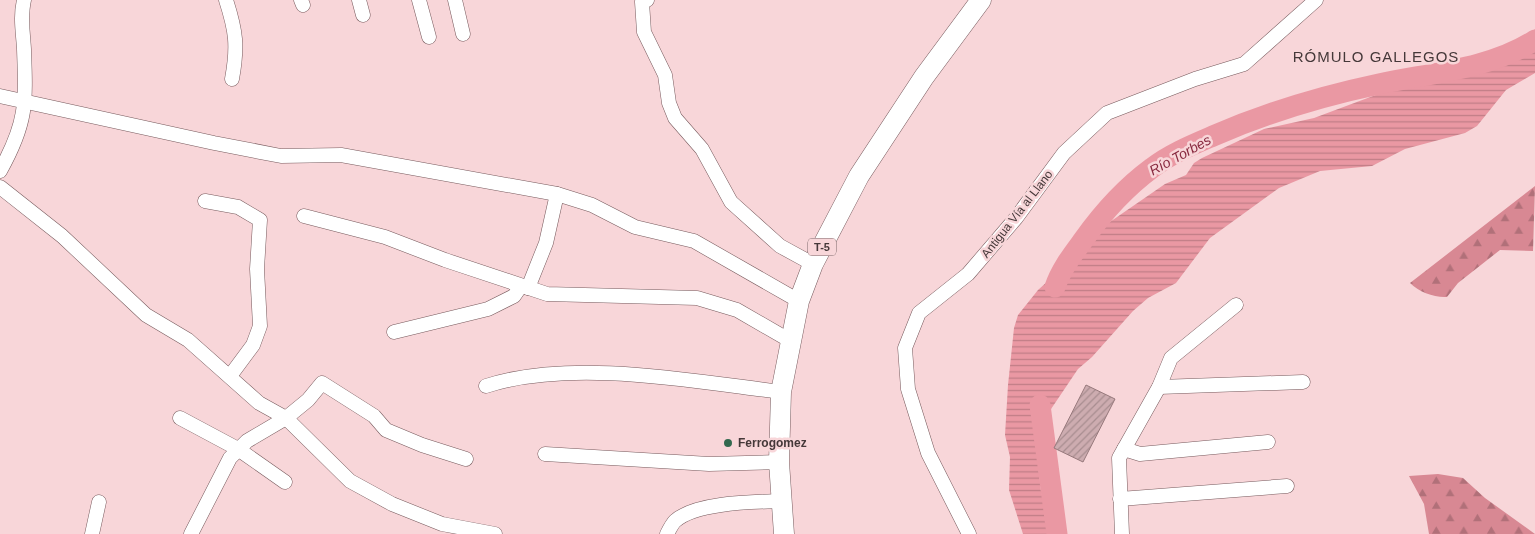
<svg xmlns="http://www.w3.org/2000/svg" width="1535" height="534" viewBox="0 0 1535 534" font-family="Arial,sans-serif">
<defs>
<pattern id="forest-firs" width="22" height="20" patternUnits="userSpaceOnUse" patternTransform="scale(1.25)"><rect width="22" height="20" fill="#d88893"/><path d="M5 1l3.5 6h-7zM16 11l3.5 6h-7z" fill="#b17079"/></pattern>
<pattern id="water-rules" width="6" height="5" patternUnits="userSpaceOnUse" patternTransform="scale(1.25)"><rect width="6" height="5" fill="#ea98a3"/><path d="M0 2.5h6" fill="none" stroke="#bf7d86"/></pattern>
<pattern id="building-hatch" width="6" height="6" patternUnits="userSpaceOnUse" patternTransform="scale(1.25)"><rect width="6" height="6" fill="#cdacb0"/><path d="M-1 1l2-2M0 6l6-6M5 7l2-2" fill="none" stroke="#a88d90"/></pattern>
</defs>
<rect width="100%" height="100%" fill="#f8d6d9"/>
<g fill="url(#forest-firs)">
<path d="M 1535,186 L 1533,251 L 1500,250 L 1458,283 L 1447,297 C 1435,298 1419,292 1410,283 Z"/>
<path d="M 1438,474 L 1463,478 L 1485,498 L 1535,534 L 1429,534 L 1424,504 L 1409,476 Z"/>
</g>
<path fill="url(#water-rules)" d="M 1535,29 L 1535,73 L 1506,90 L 1477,126 L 1465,133 L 1405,149 L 1372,166 L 1320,171 L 1279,188 L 1210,238 L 1176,283 L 1148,298 L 1133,311 L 1092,357 L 1078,369 L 1047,415 L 1038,464 L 1041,491 L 1051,534 L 1023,534 L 1009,490 L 1010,457 L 1005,435 L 1008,385 L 1014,328 L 1018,315 L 1038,290 L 1089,244 L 1104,226 L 1165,184 L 1186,175 L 1194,163 L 1202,158 L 1264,129 L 1314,118 L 1381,93 L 1394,85 L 1442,77 L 1479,65 L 1522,45 Z"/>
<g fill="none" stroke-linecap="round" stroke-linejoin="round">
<g stroke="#ea98a3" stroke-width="21">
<path d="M 1055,287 C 1061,269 1073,254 1084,239 C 1104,211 1125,188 1152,168 C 1170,154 1192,145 1213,136 C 1266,113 1322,96 1379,84 C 1430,73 1490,69 1535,40"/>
<path d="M 1040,405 L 1057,534"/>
</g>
</g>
<path fill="url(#building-hatch)" stroke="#97797c" d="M 1086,385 L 1115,399 L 1083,462 L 1054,448 Z"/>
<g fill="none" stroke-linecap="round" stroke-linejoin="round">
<defs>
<g id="minor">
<path d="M 226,0 C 236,31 238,46 232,79"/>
<path d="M 301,0 L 303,5"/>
<path d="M 359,0 L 363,15"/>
<path d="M 419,0 L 429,37"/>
<path d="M 455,0 L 463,34"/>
<path d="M 647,0 L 642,2 L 644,32 L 665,75 L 669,103 L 675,118 L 702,149 L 731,202 L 780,246 L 813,264"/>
<path d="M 0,96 L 214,143 L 281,156 L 341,155 L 557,194 L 592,205 L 635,227 L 694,241 L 799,301"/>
<path d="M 0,171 C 27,123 26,103 24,49 C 23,32 20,17 24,0"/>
<path d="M 0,187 L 62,236 L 146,315 L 188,340 L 259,403 L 286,418 L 350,481 L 392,504 L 442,524 L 495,534"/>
<path d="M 205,201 L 238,207 L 260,220 L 257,269 L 260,326 L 253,345 L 230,376"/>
<path d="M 304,216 L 385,237 L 445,260 L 547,294 L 697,298 L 737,310 L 789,340"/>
<path d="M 528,288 L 546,243 L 557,194"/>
<path d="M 394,332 L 488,309 L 514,296 L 521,286"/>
<path d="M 486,386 C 571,358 692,381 781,392"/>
<path d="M 1159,387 L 1303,382"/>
<path d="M 180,418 L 238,449 L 285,482"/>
<path d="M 1124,449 L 1140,454 L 1268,442"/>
<path d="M 545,454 L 709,464 L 779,462"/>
<path d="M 1120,499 L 1287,486"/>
<path d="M 92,534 L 99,502"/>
<path d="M 191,534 L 230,458 L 247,441 L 286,418 L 308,400 L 322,383 L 374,416 L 386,430 L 422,445 L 466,459"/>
<path d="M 667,534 C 669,530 672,524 675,521 C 696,502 755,502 782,501"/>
<path d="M 969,534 L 928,453 L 908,389 L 905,348 L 919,313 L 968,274 L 1016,218 L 1064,153 L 1107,113 L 1195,79 L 1244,64 L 1316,0"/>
<path d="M 1122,534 L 1119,458 L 1159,387 L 1171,358 L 1236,305"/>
</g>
<path id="highway" d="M 784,534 L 779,462 L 781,392 L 799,301 L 813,264 L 859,176 L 924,77 L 981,0"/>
</defs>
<use href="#minor" stroke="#775a5d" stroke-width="15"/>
<use href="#highway" stroke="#775a5d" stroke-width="21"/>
<use href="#minor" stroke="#fff" stroke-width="14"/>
<use href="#highway" stroke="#fff" stroke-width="20"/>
</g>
<circle fill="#33694f" stroke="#f8d6d9" stroke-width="2" cx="728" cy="443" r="5"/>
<g text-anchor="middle" stroke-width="5" stroke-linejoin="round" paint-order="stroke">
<rect fill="#f8d6d9" stroke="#7b6769" stroke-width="1" x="808" y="238.5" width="28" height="17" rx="4"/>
<g font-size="11" font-weight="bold" fill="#453839">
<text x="822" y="251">T-5</text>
</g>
<g font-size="12" fill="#453839" stroke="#f8d6d9">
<text transform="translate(1017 214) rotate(-52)" y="4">Antigua Vía al Llano</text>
</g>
<g font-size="12" font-weight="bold" fill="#453839" stroke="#f8d6d9" text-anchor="start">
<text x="738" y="447">Ferrogomez</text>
</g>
<g font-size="14" font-style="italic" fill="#88293f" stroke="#f8d6d9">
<text transform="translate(1180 155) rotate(-29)" y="5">Río Torbes</text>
</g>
<g font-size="15" letter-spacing="1" fill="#453839" stroke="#f8d6d9">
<text x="1376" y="62">RÓMULO GALLEGOS</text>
</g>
</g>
</svg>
